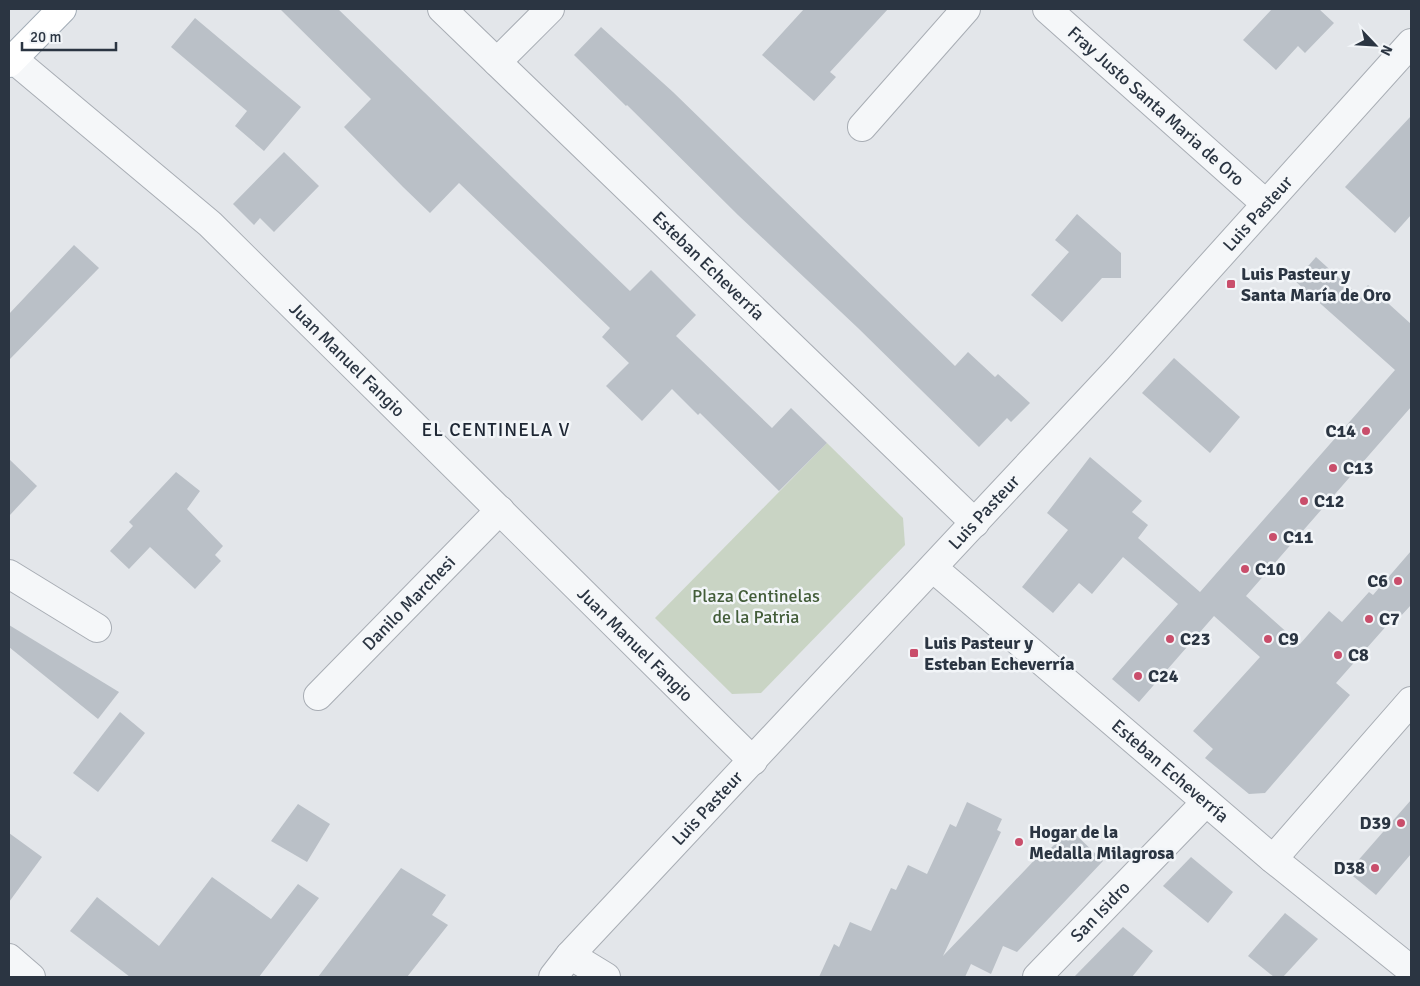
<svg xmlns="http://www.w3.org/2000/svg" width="1420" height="986" viewBox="0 0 1420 986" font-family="Signika,sans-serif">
<rect width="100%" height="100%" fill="#e3e6ea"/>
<path fill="#c9d4c4" d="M 827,443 L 903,518 L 905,545 L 761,693 L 732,694 L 655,618 Z"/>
<g fill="#bac0c7">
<path d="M 280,9 L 338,9 L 630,291 L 651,270 L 696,315 L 676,336 L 772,428 L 791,408 L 827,443 L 779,491 L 700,413 L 698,415 L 672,389 L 642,421 L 606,386 L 629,363 L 602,337 L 610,328 L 459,183 L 430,213 L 403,187 L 344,127 L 371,99 Z"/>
<path d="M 804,9 L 888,9 L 830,72 L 836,77 L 814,101 L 762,55 Z"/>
<path d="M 1272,9 L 1319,9 L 1334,23 L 1305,53 L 1298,46 L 1276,70 L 1243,40 Z"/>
<path d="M 195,18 L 301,107 L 264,151 L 235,126 L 247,111 L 171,47 Z"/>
<path d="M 601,27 L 673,92 L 955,366 L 968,352 L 995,377 L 998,374 L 1030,403 L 1011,422 L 1007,418 L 979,447 L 858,328 L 738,215 L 627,105 L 626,106 L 574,55 Z"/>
<path d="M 1411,116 L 1411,215 L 1395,233 L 1345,187 Z"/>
<path d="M 284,152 L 319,186 L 274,232 L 260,218 L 254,225 L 233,204 Z"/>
<path d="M 1077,214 L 1121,253 L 1121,278 L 1102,278 L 1062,322 L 1031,295 L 1069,252 L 1055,240 Z"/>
<path d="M 74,245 L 99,268 L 9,360 L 9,314 Z"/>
<path d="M 1316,257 L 1359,296 L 1368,285 L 1411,324 L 1411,407 L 1246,596 L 1300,644 L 1329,611 L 1342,622 L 1369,592 L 1373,595 L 1411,551 L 1411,605 L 1399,618 L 1396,615 L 1336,683 L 1350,695 L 1265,793 L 1249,794 L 1205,758 L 1213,749 L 1193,731 L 1260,657 L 1214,616 L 1139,702 L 1112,679 L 1178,604 L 1123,557 L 1092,594 L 1079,583 L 1053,613 L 1022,587 L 1068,530 L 1047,513 L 1090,457 L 1142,501 L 1132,512 L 1148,525 L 1138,538 L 1200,592 L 1395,370 L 1295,281 Z"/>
<path d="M 1174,358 L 1240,417 L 1210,453 L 1142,393 Z"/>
<path d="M 9,459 L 37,486 L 9,516 Z"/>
<path d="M 176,472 L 200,491 L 187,509 L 223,546 L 215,555 L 221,561 L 195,589 L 150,547 L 129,569 L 110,551 L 133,526 L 129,522 Z"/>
<path d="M 9,625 L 119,692 L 98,719 L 9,647 Z"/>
<path d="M 120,712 L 145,733 L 98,792 L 73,773 Z"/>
<path d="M 1411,800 L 1411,854 L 1376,895 L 1348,872 Z"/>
<path d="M 967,802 L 1002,819 L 997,830 L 1001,832 L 943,956 L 1046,848 L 1048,851 L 1070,829 L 1103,861 L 1017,952 L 1003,946 L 991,974 L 971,964 L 965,977 L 819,977 L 834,944 L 839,947 L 850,922 L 871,931 L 891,888 L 896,890 L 908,865 L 927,874 L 950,824 L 956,827 Z"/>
<path d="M 298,804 L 330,824 L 307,862 L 271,841 Z"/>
<path d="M 9,833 L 42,857 L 9,902 Z"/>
<path d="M 1191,857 L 1233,892 L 1208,923 L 1163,886 Z"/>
<path d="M 401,868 L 446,895 L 432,915 L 448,925 L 407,977 L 318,977 Z"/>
<path d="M 212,877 L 271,919 L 298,884 L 319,898 L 259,977 L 130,977 L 70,931 L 97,897 L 159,946 Z"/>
<path d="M 1285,913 L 1318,939 L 1283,977 L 1274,977 L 1248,956 Z"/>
<path d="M 1123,927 L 1153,951 L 1132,977 L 1074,977 Z"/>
</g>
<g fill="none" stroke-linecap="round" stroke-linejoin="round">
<defs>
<g id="minor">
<path id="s1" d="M 442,9 L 975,523"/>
<path id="s2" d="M 1047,9 L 1266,204"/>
<path id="s3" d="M 13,59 L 210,224 L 753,761"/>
<path d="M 497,62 L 550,9"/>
<path d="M 862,127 L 966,9"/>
<path id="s4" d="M 933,568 L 1273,859 L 1411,970"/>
<path d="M 9,574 L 97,628"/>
<path id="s5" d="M 318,696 L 500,510"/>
<path d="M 1273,859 L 1411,701"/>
<path d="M 570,955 L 606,977"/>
<path d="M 9,958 L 31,977"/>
<path id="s6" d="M 553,977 L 570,955 L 1117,370 L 1411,43"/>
<path id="s7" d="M 1037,977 L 1206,802"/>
</g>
<path id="major" d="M 9,63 L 62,9"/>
</defs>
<use href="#minor" stroke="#a8adb4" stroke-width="30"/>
<use href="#major" stroke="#a2acb6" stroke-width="30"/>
<use href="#minor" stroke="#f5f7f9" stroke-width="28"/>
<use href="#major" stroke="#fff" stroke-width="28"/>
</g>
<g fill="#c94e6b" stroke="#f2f5f8" stroke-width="2">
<rect x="1226" y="279" width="10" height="10" rx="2.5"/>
<circle cx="1366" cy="431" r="5"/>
<circle cx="1333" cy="468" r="5"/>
<circle cx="1304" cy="501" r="5"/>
<circle cx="1273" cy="537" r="5"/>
<circle cx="1245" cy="569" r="5"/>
<circle cx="1398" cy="581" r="5"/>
<circle cx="1369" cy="619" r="5"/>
<circle cx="1170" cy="639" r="5"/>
<circle cx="1268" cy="639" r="5"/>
<rect x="909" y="648" width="10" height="10" rx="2.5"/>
<circle cx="1338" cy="655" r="5"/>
<circle cx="1138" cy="676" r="5"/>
<circle cx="1401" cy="823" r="5"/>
<circle cx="1019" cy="842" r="5"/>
<circle cx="1375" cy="868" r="5"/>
</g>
<g text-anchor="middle" stroke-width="5" stroke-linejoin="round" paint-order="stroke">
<g font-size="18" fill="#2b3542" stroke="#f2f5f8">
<text dy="6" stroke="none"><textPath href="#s2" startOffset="146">Fray Justo Santa Maria de Oro</textPath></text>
<text dy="6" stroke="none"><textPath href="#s6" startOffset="1039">Luis Pasteur</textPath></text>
<text dy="6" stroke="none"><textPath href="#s1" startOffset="370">Esteban Echeverría</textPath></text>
<text dy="6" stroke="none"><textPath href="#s3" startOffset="450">Juan Manuel Fangio</textPath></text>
<text dy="6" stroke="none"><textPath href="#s6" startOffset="634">Luis Pasteur</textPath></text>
<text dy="6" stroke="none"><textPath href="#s5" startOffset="130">Danilo Marchesi</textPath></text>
<text dy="6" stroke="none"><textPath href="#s3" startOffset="855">Juan Manuel Fangio</textPath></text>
<text dy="6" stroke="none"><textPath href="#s4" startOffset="312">Esteban Echeverría</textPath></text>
<text dy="6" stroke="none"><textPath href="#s6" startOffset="229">Luis Pasteur</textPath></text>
<text dy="6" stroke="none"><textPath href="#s7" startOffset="91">San Isidro</textPath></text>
</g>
<g font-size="18" font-weight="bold" fill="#2b3542" stroke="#f2f5f8" text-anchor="start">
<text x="1241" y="280">Luis Pasteur y<tspan x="1241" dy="21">Santa María de Oro</tspan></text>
<text x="1356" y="437" text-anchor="end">C14</text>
<text x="1343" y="474">C13</text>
<text x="1314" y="507">C12</text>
<text x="1283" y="543">C11</text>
<text x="1255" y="575">C10</text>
<text x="1388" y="587" text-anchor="end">C6</text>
<text x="1379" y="625">C7</text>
<text x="1180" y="645">C23</text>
<text x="1278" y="645">C9</text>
<text x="924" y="649">Luis Pasteur y<tspan x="924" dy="21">Esteban Echeverría</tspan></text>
<text x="1348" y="661">C8</text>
<text x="1148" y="682">C24</text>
<text x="1391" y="829" text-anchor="end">D39</text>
<text x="1029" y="838">Hogar de la<tspan x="1029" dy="21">Medalla Milagrosa</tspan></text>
<text x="1365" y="874" text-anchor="end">D38</text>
</g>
<g font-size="18" fill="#435d39" stroke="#f2f5f8">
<text x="756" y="602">Plaza Centinelas<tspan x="756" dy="21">de la Patria</tspan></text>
</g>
<g font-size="19" letter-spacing="1" fill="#1d2633" stroke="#f2f5f8">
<text x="496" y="436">EL CENTINELA V</text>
</g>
</g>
<rect width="1420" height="986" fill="none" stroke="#2b3542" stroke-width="20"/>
<g transform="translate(1375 45) rotate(115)" stroke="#f2f5f8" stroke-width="4" paint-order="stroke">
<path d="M0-4L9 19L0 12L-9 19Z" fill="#2b3542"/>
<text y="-8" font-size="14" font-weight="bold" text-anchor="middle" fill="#2b3542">N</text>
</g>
<path d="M22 42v8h94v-8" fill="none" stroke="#2b3542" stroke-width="2.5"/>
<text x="30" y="42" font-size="15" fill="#2b3542" stroke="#f2f5f8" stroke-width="4" paint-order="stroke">20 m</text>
</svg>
